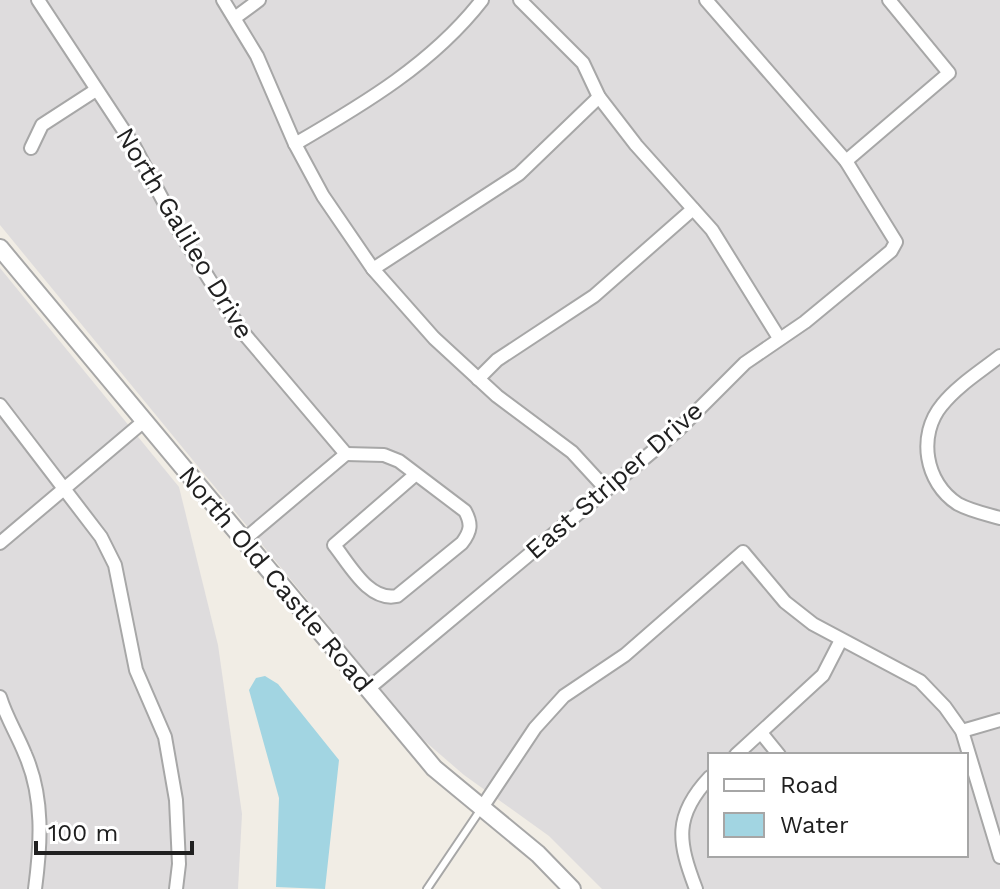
<svg xmlns="http://www.w3.org/2000/svg" width="1000" height="889" viewBox="0 0 1000 889" font-family="'Work Sans',sans-serif">
<rect width="100%" height="100%" fill="#f1ede5"/>
<g fill="#dedcdd" fill-rule="evenodd">
<path d="M 0,0 L 1000,0 L 1000,889 L 602,889 L 549,836 L 464,775 L 420,737 L 0,225 ZM 710,755 L 966,755 L 966,855 L 710,855 Z"/>
<path d="M 0,268 L 179,487 L 218,645 L 242,814 L 238,889 L 0,889 Z"/>
</g>
<path fill="#a2d5e2" d="M 265,676 L 278,684 L 339,760 L 325,889 L 276,887 L 279,798 L 249,690 L 256,678 Z"/>
<g fill="none" stroke-linecap="round" stroke-linejoin="round">
<defs>
<path id="service" d="M 427,889 L 481,809"/>
<g id="minor">
<path d="M 38,0 L 134,146 L 181,234 L 241,330 L 346,454"/>
<path d="M 223,0 L 257,56 L 295,144 L 323,196 L 373,269 L 434,338 L 497,396 L 572,452 L 606,489"/>
<path d="M 520,0 L 583,63 L 599,97 L 636,145 L 712,230 L 779,338"/>
<path d="M 236,17 L 259,0"/>
<path d="M 295,144 C 364,104 433,63 482,0"/>
<path d="M 31,148 L 42,125 L 96,90"/>
<path d="M 846,161 L 949,73 L 889,0"/>
<path d="M 373,269 L 519,174 L 599,97"/>
<path d="M 1000,356 C 981,371 957,386 942,405 C 917,435 925,483 958,504 C 971,511 986,514 1000,518"/>
<path d="M 478,379 L 497,360 L 594,296 L 693,209"/>
<path d="M 0,405 L 101,537 L 115,565 L 136,670 L 165,737 L 176,800 L 179,864 L 176,889"/>
<path d="M 346,454 L 384,455 L 399,461 L 465,511 C 472,524 471,531 462,543 L 397,596 C 369,602 350,565 334,545 L 416,474"/>
<path d="M 245,539 L 346,454"/>
<path d="M 0,543 L 143,422"/>
<path d="M 368,689 L 677,431 L 745,363 L 805,322 L 891,251 L 896,242 L 846,161 L 706,0"/>
<path d="M 0,697 C 6,717 17,734 25,754 C 44,797 41,844 35,889"/>
<path d="M 962,731 L 1000,720"/>
<path d="M 762,734 L 779,755"/>
<path d="M 736,755 L 823,675 L 841,640"/>
<path d="M 481,809 L 535,728 L 564,696 L 625,655 L 743,552 L 785,602 L 813,624 L 920,681 L 945,707 L 962,731 L 1000,857"/>
<path d="M 696,889 C 678,842 673,816 710,777"/>
</g>
<path id="tertiary" d="M 0,248 L 434,768 L 538,854 L 572,889"/>
</defs>
<use href="#service" stroke="#a7a7a7" stroke-width="10"/>
<use href="#minor" stroke="#a7a7a7" stroke-width="16"/>
<use href="#tertiary" stroke="#a7a7a7" stroke-width="20"/>
<use href="#service" stroke="#fff" stroke-width="6"/>
<use href="#minor" stroke="#fff" stroke-width="12"/>
<use href="#tertiary" stroke="#fff" stroke-width="16"/>
</g>
<g text-anchor="middle" stroke-width="6" stroke-linejoin="round" paint-order="stroke">
<g font-size="26" fill="#202020" stroke="#fff">
<text transform="translate(185 233) rotate(59)" y="9">North Galileo Drive</text>
<text transform="translate(614 480) rotate(-41)" y="9">East Striper Drive</text>
<text transform="translate(276 579) rotate(50)" y="9">North Old Castle Road</text>
</g>
</g>
<rect x="708" y="753" width="260" height="104" fill="#ffffff" stroke="#a6a6a6" stroke-width="2"/>
<rect x="724" y="779" width="40" height="12" fill="#ffffff" stroke="#a6a6a6" stroke-width="2"/>
<text x="780" y="793" font-size="24" fill="#202020">Road</text>
<rect x="724" y="813" width="40" height="24" fill="#a2d5e2" stroke="#a6a6a6" stroke-width="2"/>
<text x="780" y="833" font-size="24" fill="#202020">Water</text>
<path d="M36 841v12h156v-12" fill="none" stroke="#202020" stroke-width="4"/>
<text x="48" y="841" font-size="24" fill="#202020" stroke="#ffffff" stroke-width="6" paint-order="stroke">100 m</text>
</svg>
